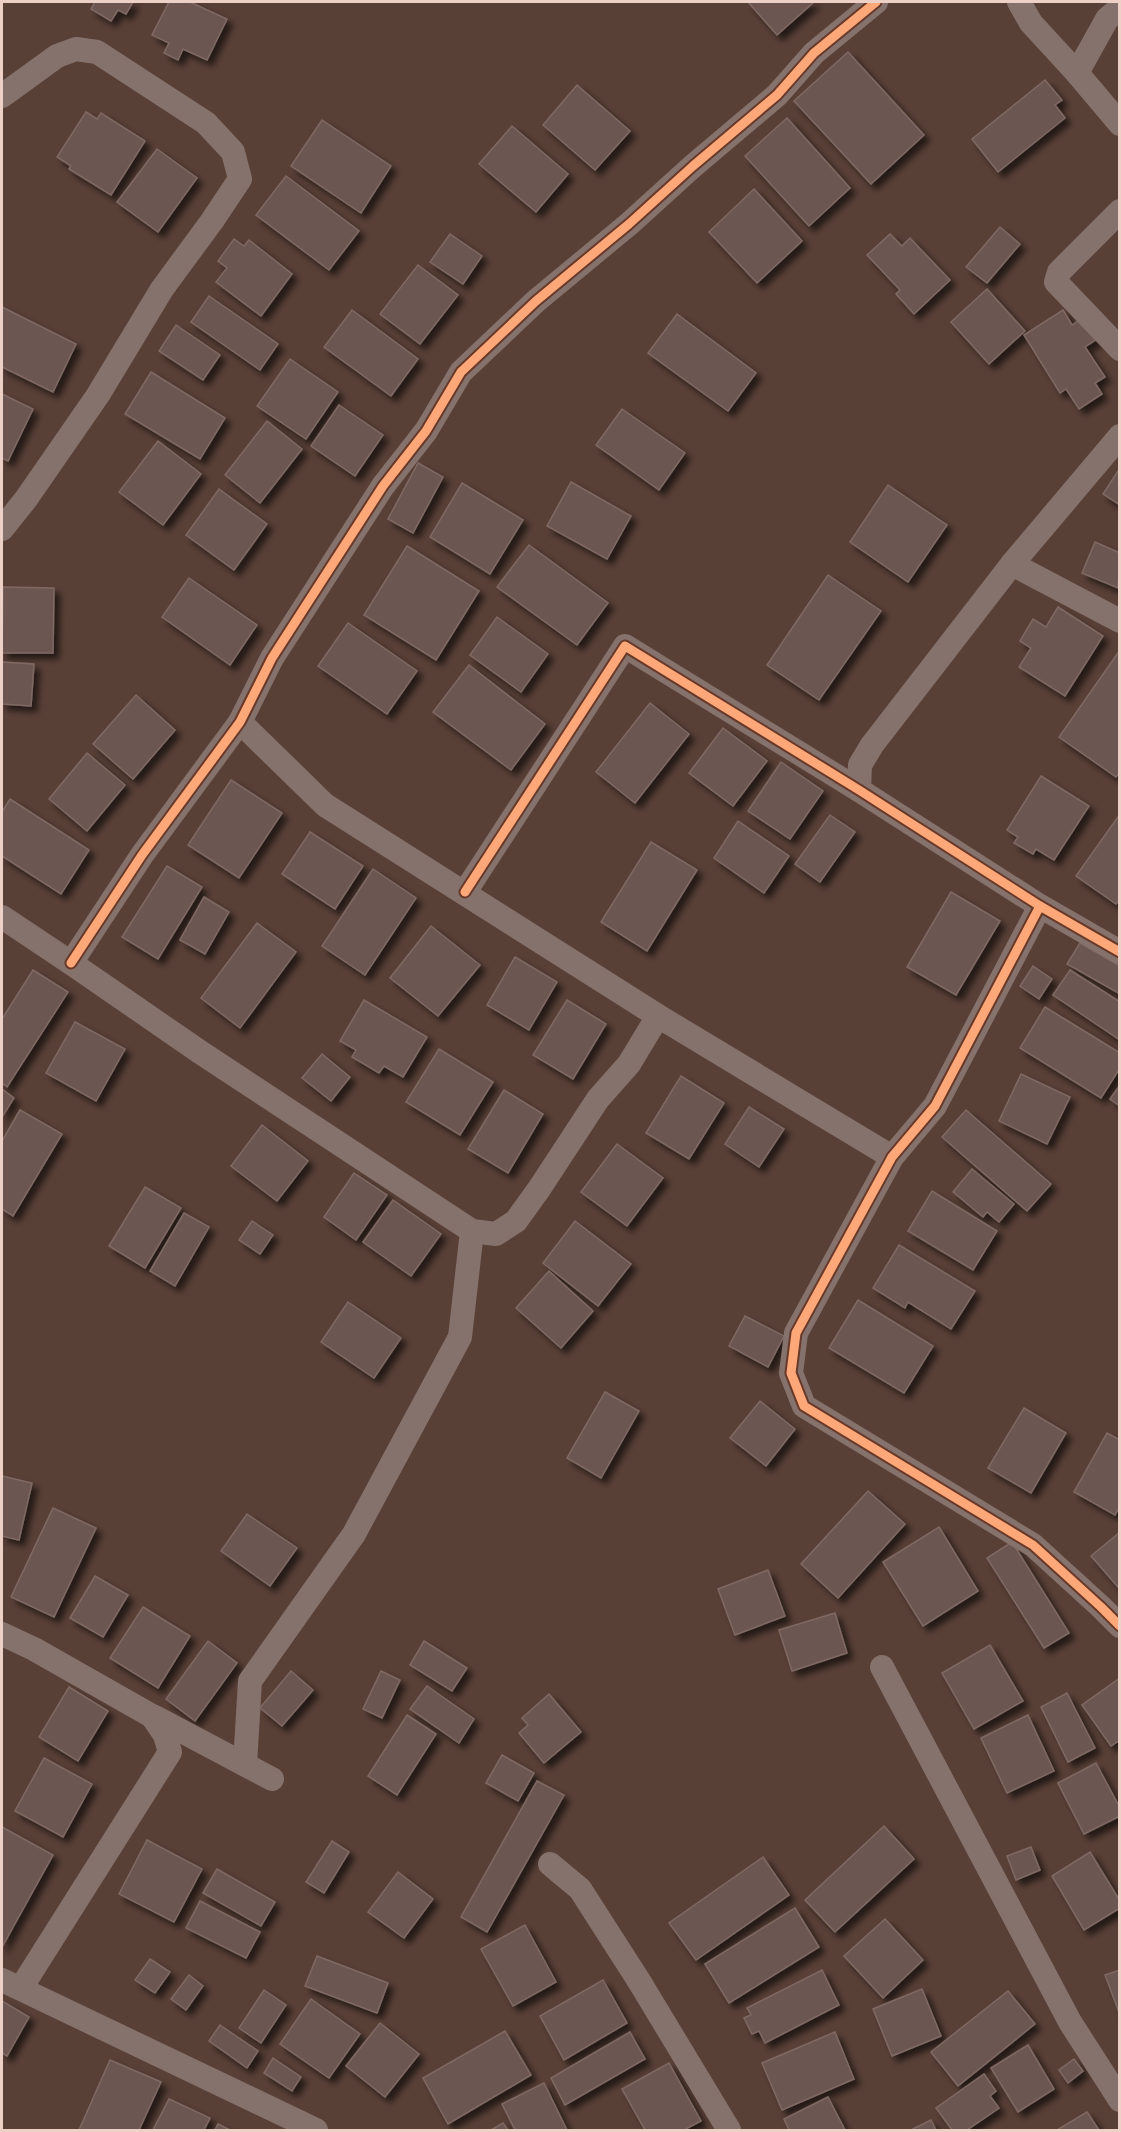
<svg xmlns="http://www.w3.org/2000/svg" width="1121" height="2132" viewBox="0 0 1121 2132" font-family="'Open Sans',sans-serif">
<defs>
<filter id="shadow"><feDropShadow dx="5.5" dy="5.5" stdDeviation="3" flood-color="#0009"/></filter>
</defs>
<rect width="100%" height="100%" fill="#594037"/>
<g fill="#6c5651" stroke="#7f6964" stroke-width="1.5" filter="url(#shadow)">
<path d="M 95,2 L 133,2 L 126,14 L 118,10 L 111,21 L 91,9 Z"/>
<path d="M 169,2 L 190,2 L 227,19 L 207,60 L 183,49 L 178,60 L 164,53 L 169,43 L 152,35 Z"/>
<path d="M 748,2 L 814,2 L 777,35 Z"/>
<path d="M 848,52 L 924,135 L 871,184 L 794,101 Z"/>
<path d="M 1045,80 L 1062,100 L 1055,105 L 1065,118 L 998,172 L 972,139 Z"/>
<path d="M 577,85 L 630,131 L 595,170 L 543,125 Z"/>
<path d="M 86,112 L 97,119 L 101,113 L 145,141 L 111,195 L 69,169 L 71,166 L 57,157 Z"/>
<path d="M 787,118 L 850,188 L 809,226 L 745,156 Z"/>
<path d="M 322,120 L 391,166 L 361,213 L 291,166 Z"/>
<path d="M 512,126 L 568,174 L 536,212 L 479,164 Z"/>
<path d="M 157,149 L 197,178 L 158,232 L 117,202 Z"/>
<path d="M 286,176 L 359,231 L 329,270 L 256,215 Z"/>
<path d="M 754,189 L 802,241 L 757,283 L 709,232 Z"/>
<path d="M 1000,227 L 1020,244 L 987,283 L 966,267 Z"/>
<path d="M 450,234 L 482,256 L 463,284 L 430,262 Z"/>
<path d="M 890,234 L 902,246 L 910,238 L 950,280 L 914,314 L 896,294 L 900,290 L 867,255 Z"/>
<path d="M 234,239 L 244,246 L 249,240 L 292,274 L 261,316 L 216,282 L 227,268 L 218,261 Z"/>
<path d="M 418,265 L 458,295 L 420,344 L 380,314 Z"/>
<path d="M 987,289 L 1025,331 L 989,364 L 951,322 Z"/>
<path d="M 209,296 L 278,344 L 260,370 L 191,322 Z"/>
<path d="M 2,307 L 76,344 L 53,392 L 2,367 Z"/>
<path d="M 352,310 L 418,359 L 391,396 L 324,347 Z"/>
<path d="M 1063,310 L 1072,325 L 1084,317 L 1097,339 L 1085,347 L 1105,377 L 1095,383 L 1102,394 L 1079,409 L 1066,389 L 1060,393 L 1024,335 Z"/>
<path d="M 677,314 L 756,373 L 728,411 L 648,353 Z"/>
<path d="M 176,325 L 220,355 L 203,380 L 159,351 Z"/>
<path d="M 290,359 L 338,392 L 306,439 L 257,406 Z"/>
<path d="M 151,372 L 225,418 L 200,459 L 125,414 Z"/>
<path d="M 2,394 L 33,409 L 8,461 L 2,458 Z"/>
<path d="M 339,405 L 383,435 L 355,476 L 311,446 Z"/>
<path d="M 622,409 L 685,453 L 659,490 L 596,445 Z"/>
<path d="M 267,421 L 302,449 L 260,503 L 225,475 Z"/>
<path d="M 158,441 L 201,474 L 163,525 L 119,492 Z"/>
<path d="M 418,463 L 443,477 L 413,533 L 388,519 Z"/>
<path d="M 1120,468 L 1120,505 L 1103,494 Z"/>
<path d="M 571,482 L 631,516 L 607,559 L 547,526 Z"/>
<path d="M 462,483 L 523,520 L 490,574 L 430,537 Z"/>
<path d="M 888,485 L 947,525 L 908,582 L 850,542 Z"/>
<path d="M 219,489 L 267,524 L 234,570 L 186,535 Z"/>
<path d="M 1095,542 L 1120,553 L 1118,588 L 1082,573 Z"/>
<path d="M 529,545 L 608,603 L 577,645 L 497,587 Z"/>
<path d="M 407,546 L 479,591 L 436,660 L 364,615 Z"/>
<path d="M 828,575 L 881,611 L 819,700 L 767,665 Z"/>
<path d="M 189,578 L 257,625 L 230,665 L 162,617 Z"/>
<path d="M 3,587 L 54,588 L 53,653 L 2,653 Z"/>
<path d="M 1058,607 L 1103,636 L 1065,696 L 1019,667 L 1031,648 L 1020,641 L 1033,619 L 1046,627 Z"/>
<path d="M 497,617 L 548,654 L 521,692 L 470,655 Z"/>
<path d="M 348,623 L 417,671 L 387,714 L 318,666 Z"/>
<path d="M 1120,650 L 1120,772 L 1116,777 L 1059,737 Z"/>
<path d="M 2,662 L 34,664 L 31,706 L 2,704 Z"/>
<path d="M 469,665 L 545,724 L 511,770 L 433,712 Z"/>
<path d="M 136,695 L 175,730 L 133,779 L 93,744 Z"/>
<path d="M 650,703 L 689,734 L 635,803 L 596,772 Z"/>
<path d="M 723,728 L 767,761 L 733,806 L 689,773 Z"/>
<path d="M 87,753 L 125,785 L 87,831 L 49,799 Z"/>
<path d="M 781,762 L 823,791 L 790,839 L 748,811 Z"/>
<path d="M 1041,776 L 1089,806 L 1054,860 L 1036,849 L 1033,854 L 1014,843 L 1018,837 L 1007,830 Z"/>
<path d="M 231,780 L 282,813 L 239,878 L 188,845 Z"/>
<path d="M 10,799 L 89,850 L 61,894 L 2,856 L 2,812 Z"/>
<path d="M 1120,814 L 1120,899 L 1116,904 L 1076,876 Z"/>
<path d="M 830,815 L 855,832 L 820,882 L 795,864 Z"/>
<path d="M 738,821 L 789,856 L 764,893 L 714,858 Z"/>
<path d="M 310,832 L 363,866 L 335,909 L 282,874 Z"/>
<path d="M 651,842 L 697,870 L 647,951 L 601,922 Z"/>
<path d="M 167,866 L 202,887 L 158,959 L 122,937 Z"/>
<path d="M 373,869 L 416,898 L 365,975 L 322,946 Z"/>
<path d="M 951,892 L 1000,921 L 956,995 L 907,967 Z"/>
<path d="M 204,897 L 229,912 L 205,954 L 180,940 Z"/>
<path d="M 257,923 L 296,952 L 240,1028 L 201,998 Z"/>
<path d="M 431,926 L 480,965 L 438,1016 L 390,978 Z"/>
<path d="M 1080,943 L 1120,966 L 1120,994 L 1067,964 Z"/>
<path d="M 515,957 L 557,982 L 529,1030 L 487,1005 Z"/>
<path d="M 1033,966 L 1052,979 L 1039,999 L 1020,986 Z"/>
<path d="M 33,970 L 68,992 L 7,1087 L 2,1083 L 2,1019 Z"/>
<path d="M 1070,970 L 1120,1002 L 1120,1040 L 1053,995 Z"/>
<path d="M 364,1000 L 427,1037 L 403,1077 L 384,1066 L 379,1073 L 352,1057 L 356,1050 L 340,1041 Z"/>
<path d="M 567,1000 L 606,1024 L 573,1079 L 533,1055 Z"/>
<path d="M 1045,1007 L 1120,1053 L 1120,1068 L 1101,1098 L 1020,1048 Z"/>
<path d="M 75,1022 L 125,1049 L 96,1101 L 46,1073 Z"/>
<path d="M 439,1049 L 493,1082 L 460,1135 L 406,1102 Z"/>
<path d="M 322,1054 L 350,1077 L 331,1101 L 302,1078 Z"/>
<path d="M 1021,1074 L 1070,1097 L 1047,1144 L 999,1121 Z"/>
<path d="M 681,1076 L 724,1103 L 689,1159 L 646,1133 Z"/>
<path d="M 1120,1085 L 1120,1106 L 1110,1099 Z"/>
<path d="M 2,1089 L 14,1098 L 2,1117 Z"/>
<path d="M 504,1090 L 543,1114 L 508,1173 L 468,1149 Z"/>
<path d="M 749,1107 L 784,1129 L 759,1167 L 725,1144 Z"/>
<path d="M 20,1110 L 62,1134 L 13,1216 L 2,1209 L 2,1141 Z"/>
<path d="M 966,1110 L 1051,1184 L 1027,1211 L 942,1137 Z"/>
<path d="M 262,1125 L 308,1161 L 277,1201 L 231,1166 Z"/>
<path d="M 617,1144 L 663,1178 L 627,1226 L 581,1192 Z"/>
<path d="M 972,1169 L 1014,1204 L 999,1222 L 987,1212 L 983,1217 L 953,1192 Z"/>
<path d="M 354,1173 L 387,1195 L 356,1240 L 324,1217 Z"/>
<path d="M 145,1187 L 181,1208 L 145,1268 L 109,1246 Z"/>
<path d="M 932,1191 L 997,1231 L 973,1270 L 908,1231 Z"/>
<path d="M 393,1200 L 441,1234 L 411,1276 L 363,1242 Z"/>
<path d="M 184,1213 L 209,1227 L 175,1286 L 150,1271 Z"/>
<path d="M 252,1221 L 273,1235 L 260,1254 L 239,1240 Z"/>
<path d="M 575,1221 L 631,1264 L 598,1306 L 543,1263 Z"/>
<path d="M 899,1245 L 975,1291 L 951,1329 L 908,1302 L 905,1308 L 873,1288 Z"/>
<path d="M 549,1271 L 593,1311 L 561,1348 L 516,1308 Z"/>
<path d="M 858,1300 L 933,1346 L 904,1393 L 829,1348 Z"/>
<path d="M 348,1302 L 401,1338 L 374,1378 L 321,1342 Z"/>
<path d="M 745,1316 L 784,1336 L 768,1367 L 729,1346 Z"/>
<path d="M 605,1392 L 639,1411 L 601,1478 L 567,1458 Z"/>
<path d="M 760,1401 L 795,1429 L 766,1466 L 730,1438 Z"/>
<path d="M 1024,1408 L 1066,1433 L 1031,1493 L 988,1468 Z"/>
<path d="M 1107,1433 L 1120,1440 L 1120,1506 L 1115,1515 L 1074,1492 Z"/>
<path d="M 2,1476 L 32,1483 L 19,1540 L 2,1536 Z"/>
<path d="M 868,1491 L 905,1524 L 838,1598 L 801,1564 Z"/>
<path d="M 53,1508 L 96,1528 L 54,1617 L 11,1597 Z"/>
<path d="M 247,1514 L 297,1548 L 270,1586 L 221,1551 Z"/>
<path d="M 939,1527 L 978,1591 L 923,1626 L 883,1562 Z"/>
<path d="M 1120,1532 L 1120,1586 L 1118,1587 L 1091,1556 Z"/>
<path d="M 1012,1542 L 1069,1633 L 1044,1648 L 987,1558 Z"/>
<path d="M 768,1570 L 785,1616 L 735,1635 L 718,1589 Z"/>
<path d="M 95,1576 L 128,1595 L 103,1637 L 70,1618 Z"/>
<path d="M 143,1607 L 190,1636 L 158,1688 L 110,1658 Z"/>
<path d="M 835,1613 L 847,1653 L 792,1671 L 779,1630 Z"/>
<path d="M 208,1641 L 237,1663 L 195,1721 L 166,1699 Z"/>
<path d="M 424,1641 L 467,1668 L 452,1691 L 410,1665 Z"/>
<path d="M 990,1645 L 1023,1701 L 974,1729 L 942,1673 Z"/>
<path d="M 291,1671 L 313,1690 L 282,1726 L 260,1708 Z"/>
<path d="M 381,1671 L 400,1680 L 382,1718 L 363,1709 Z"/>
<path d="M 1120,1678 L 1120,1740 L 1111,1746 L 1082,1705 Z"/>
<path d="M 427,1686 L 474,1719 L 459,1743 L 410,1709 Z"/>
<path d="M 69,1687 L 108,1711 L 78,1761 L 39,1737 Z"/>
<path d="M 1067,1693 L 1095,1748 L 1068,1762 L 1041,1707 Z"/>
<path d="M 549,1694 L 581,1732 L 544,1763 L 519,1733 L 528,1725 L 522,1718 Z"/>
<path d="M 407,1715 L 436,1734 L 397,1795 L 368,1776 Z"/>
<path d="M 1028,1715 L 1054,1771 L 1007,1793 L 981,1738 Z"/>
<path d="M 502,1755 L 534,1773 L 518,1801 L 486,1783 Z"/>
<path d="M 44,1758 L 92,1784 L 63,1837 L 15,1811 Z"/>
<path d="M 1096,1763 L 1120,1808 L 1120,1816 L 1084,1834 L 1058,1783 Z"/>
<path d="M 537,1781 L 564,1795 L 487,1932 L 461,1917 Z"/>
<path d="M 884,1826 L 914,1859 L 835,1932 L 805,1900 Z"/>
<path d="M 2,1827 L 53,1855 L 2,1947 Z"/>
<path d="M 147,1840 L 202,1869 L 174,1922 L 119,1894 Z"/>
<path d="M 332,1841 L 349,1852 L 324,1893 L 306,1882 Z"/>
<path d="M 1031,1847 L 1040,1870 L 1016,1880 L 1007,1856 Z"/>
<path d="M 1090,1852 L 1120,1901 L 1120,1908 L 1084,1930 L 1052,1876 Z"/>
<path d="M 763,1857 L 789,1895 L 696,1960 L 669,1923 Z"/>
<path d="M 217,1869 L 275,1902 L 261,1926 L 203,1893 Z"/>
<path d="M 398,1872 L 433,1899 L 404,1938 L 368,1912 Z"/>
<path d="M 200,1901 L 260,1932 L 246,1958 L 186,1928 Z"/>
<path d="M 795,1908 L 819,1947 L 729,2003 L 705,1964 Z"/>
<path d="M 885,1919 L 923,1960 L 883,1998 L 844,1956 Z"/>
<path d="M 525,1925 L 556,1982 L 513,2006 L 481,1949 Z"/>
<path d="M 317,1956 L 388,1983 L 377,2013 L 305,1986 Z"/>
<path d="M 150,1959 L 170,1972 L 155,1993 L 135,1980 Z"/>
<path d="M 822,1970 L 839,2005 L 765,2043 L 759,2031 L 752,2034 L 744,2018 L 751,2015 L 747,2008 Z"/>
<path d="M 1120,1970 L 1120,2015 L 1105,1975 Z"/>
<path d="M 189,1975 L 203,1986 L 186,2010 L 171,1999 Z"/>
<path d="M 603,1980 L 627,2023 L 564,2060 L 540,2016 Z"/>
<path d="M 922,1989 L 941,2036 L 892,2056 L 873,2009 Z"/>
<path d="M 264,1990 L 286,2005 L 261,2043 L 239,2028 Z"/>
<path d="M 1008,1991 L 1035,2024 L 958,2086 L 931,2052 Z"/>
<path d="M 311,1999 L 360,2034 L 329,2078 L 280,2044 Z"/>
<path d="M 2,2001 L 29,2017 L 7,2056 L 2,2053 Z"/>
<path d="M 380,2023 L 419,2054 L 385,2097 L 346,2066 Z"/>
<path d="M 220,2025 L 258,2051 L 247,2068 L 209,2041 Z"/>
<path d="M 505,2031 L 531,2075 L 448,2124 L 423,2078 Z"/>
<path d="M 630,2032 L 645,2059 L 565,2105 L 551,2078 Z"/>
<path d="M 835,2032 L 854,2079 L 782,2110 L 762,2063 Z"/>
<path d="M 1028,2045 L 1054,2089 L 1018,2112 L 991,2068 Z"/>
<path d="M 273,2058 L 301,2077 L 292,2091 L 264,2073 Z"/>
<path d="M 1074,2059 L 1083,2071 L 1068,2083 L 1059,2070 Z"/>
<path d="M 110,2060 L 161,2082 L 139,2130 L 79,2130 Z"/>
<path d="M 669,2063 L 701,2121 L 684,2130 L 645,2130 L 622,2089 Z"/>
<path d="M 984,2074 L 996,2091 L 990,2096 L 999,2108 L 967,2130 L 952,2130 L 936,2108 Z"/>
<path d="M 544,2083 L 567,2130 L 515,2130 L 502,2104 Z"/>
<path d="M 828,2097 L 845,2130 L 789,2130 L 784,2119 Z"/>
<path d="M 169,2099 L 210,2118 L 204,2130 L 153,2130 Z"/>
<path d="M 1087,2112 L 1099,2130 L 1057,2130 Z"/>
<path d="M 931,2120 L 936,2130 L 911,2130 Z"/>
<path d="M 503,2123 L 508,2130 L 491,2130 Z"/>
<path d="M 218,2124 L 230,2130 L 215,2130 Z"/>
</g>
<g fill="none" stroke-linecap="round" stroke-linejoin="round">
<g stroke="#85726c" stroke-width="24">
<path d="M 1019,2 L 1031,23 L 1077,73 L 1120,124"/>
<path d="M 1077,73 L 1107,19 L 1120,8"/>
<path d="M 2,96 L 57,56 L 76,49 L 97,52 L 206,123 L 233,152 L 240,179 L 212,221 L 162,289 L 98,395 L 26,499 L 2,529"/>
<path d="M 1120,211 L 1059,272 L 1056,282 L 1120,349"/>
<path d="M 1012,564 L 1120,621"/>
<path d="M 240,722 L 325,805 L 658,1016 L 892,1157"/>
<path d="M 859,790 L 860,765 L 872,745 L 1012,564 L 1120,436"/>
<path d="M 465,892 L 625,646 L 859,790 L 1040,906 L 1120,952"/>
<path d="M 1040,906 L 935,1106 L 892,1157 L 796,1333 L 791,1373 L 804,1406 L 1033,1545 L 1101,1607 L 1120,1626"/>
<path d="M 2,917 L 71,963 L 200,1052 L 472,1231 L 496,1234 L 516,1221 L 539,1189 L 598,1099 L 629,1064 L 658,1016"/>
<path d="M 71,963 L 142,855 L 240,722 L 272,658 L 383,486 L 426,431 L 461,372 L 536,301 L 629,224 L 693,166 L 777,95 L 814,53 L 876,2"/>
<path d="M 2,1634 L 34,1649 L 152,1716 L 165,1735 L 170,1752 L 21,1988"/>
<path d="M 882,1667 L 1070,2022 L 1120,2100"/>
<path d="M 155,1717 L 272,1779"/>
<path d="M 245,1764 L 250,1681 L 354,1534 L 460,1337 L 472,1231"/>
<path d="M 550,1864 L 580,1889 L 639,1981 L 729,2130"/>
<path d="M 2,1980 L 316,2130"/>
</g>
<defs>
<g id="cycleway">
<path d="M 465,892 L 625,646 L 859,790 L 1040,906 L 1120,952"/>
<path d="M 1040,906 L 935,1106 L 892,1157 L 796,1333 L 791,1373 L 804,1406 L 1033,1545 L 1101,1607 L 1120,1626"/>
<path d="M 71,963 L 142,855 L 240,722 L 272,658 L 383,486 L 426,431 L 461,372 L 536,301 L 629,224 L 693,166 L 777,95 L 814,53 L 876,2"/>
</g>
</defs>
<use href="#cycleway" stroke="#683928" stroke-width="13"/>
<use href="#cycleway" stroke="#fea87a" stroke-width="9"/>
</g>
<rect width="1121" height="2132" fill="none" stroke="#eed1c6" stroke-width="6"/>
</svg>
